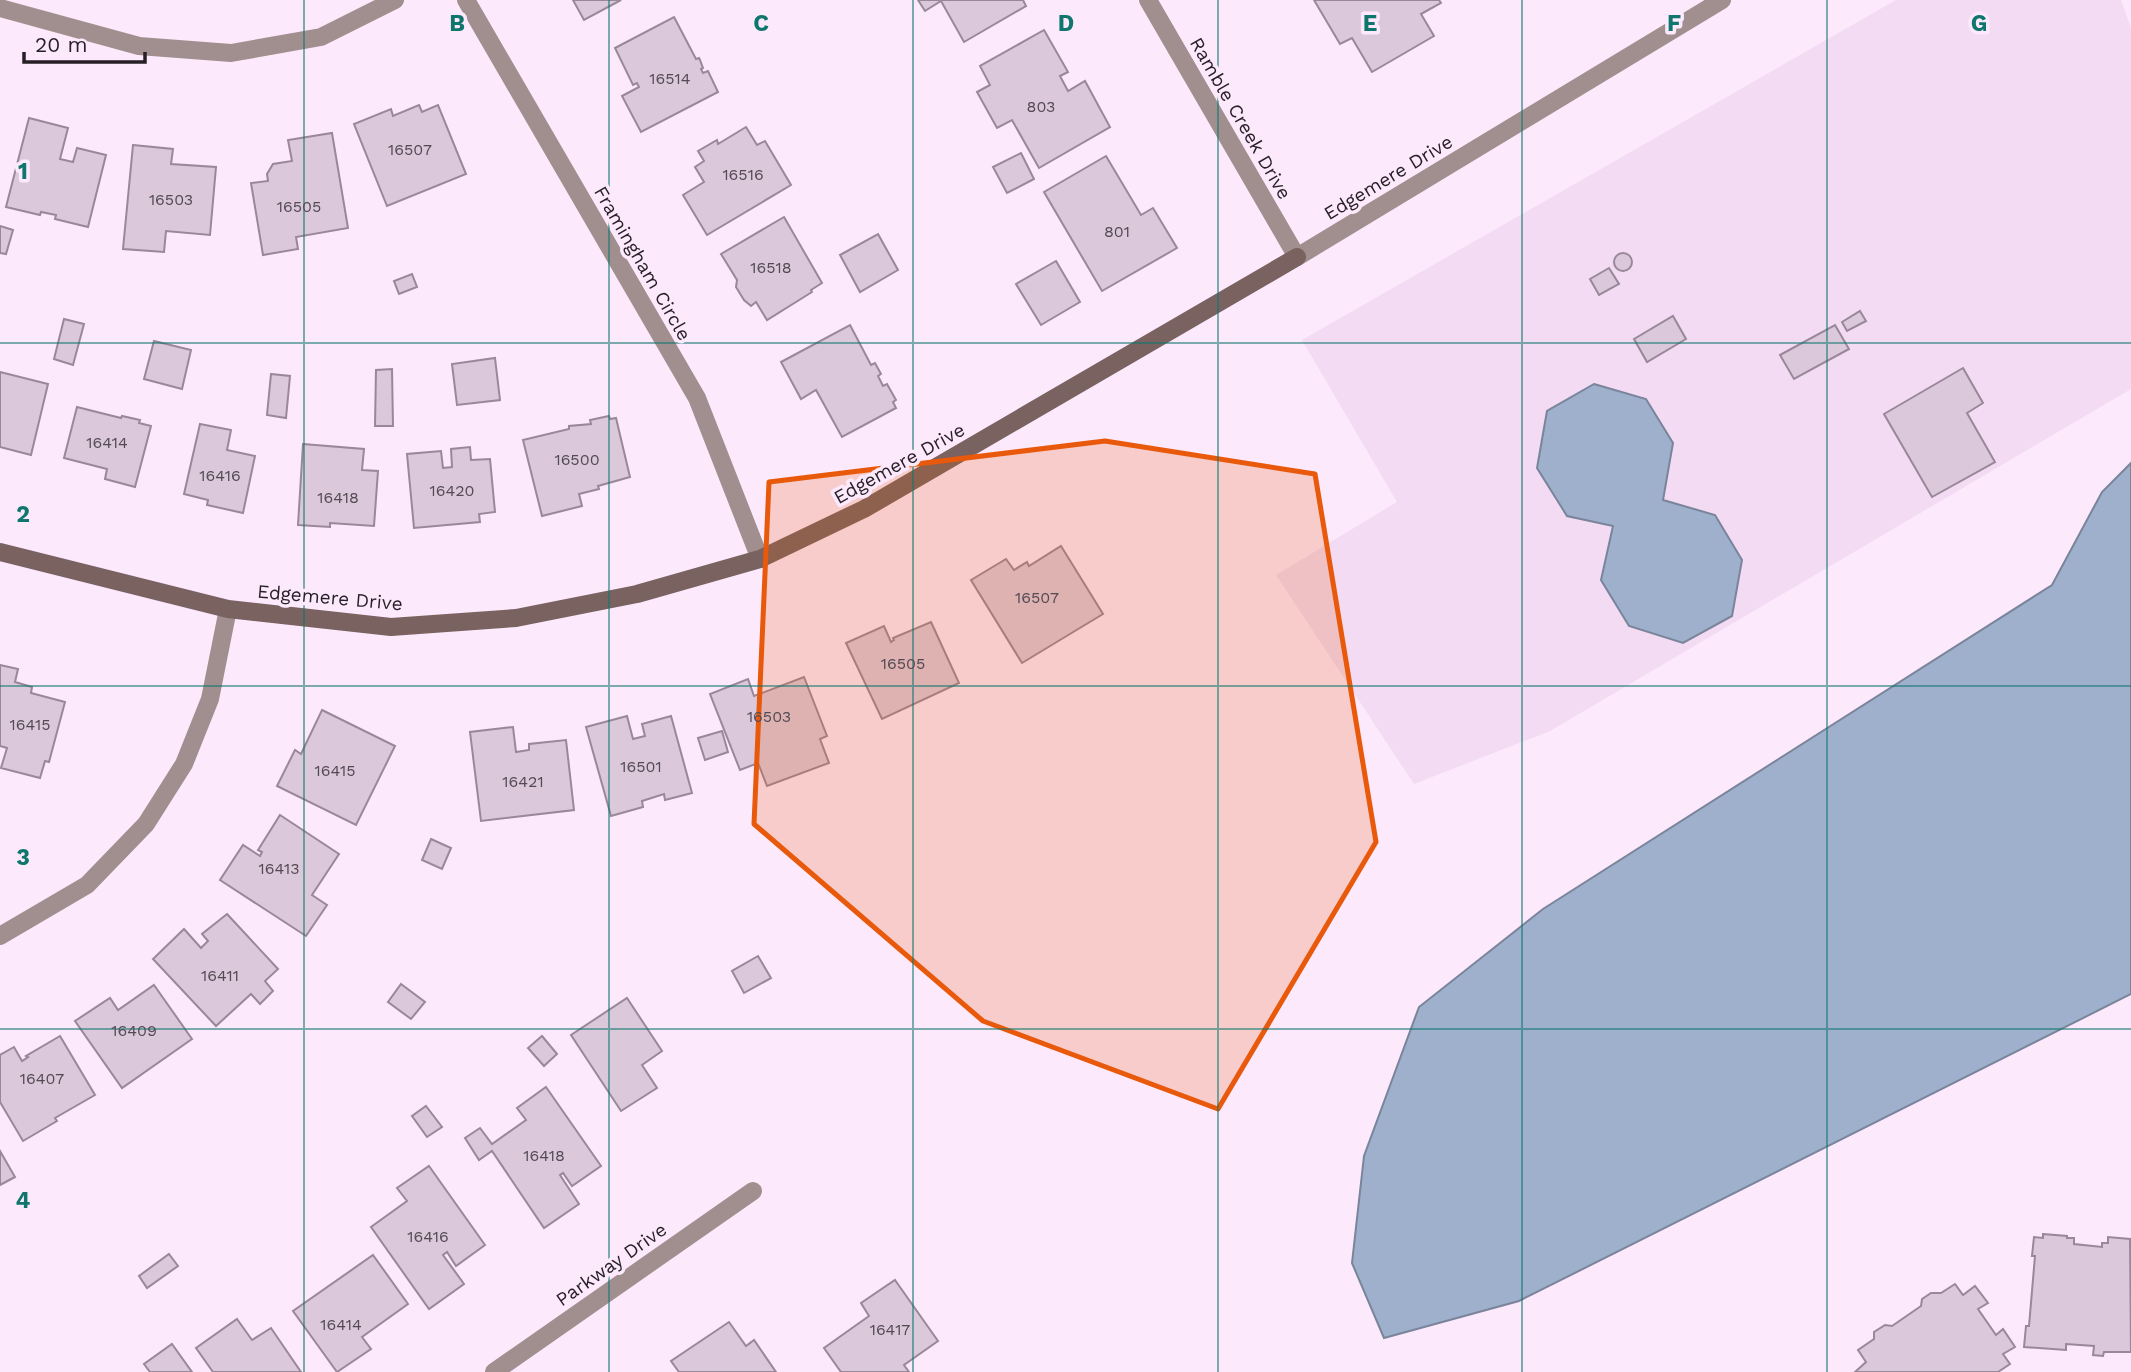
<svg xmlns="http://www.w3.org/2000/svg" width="2131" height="1372" viewBox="0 0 2131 1372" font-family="'Work Sans',sans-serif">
<rect width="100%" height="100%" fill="#fce9fc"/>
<path fill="#f3dbf3" d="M 1896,0 L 2121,0 L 2131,28 L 2131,389 L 1550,731 L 1414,784 L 1276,575 L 1397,502 L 1302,340 Z"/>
<g fill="#9eb0cc" stroke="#7a849a" stroke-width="2">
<path d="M 1594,384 L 1646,399 L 1673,443 L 1663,500 L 1715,515 L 1742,560 L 1732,616 L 1683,643 L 1629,626 L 1601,580 L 1613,526 L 1567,516 L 1537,468 L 1547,411 Z"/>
<path d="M 2131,463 L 2131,994 L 1519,1301 L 1384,1338 L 1352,1263 L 1364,1156 L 1419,1007 L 1543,909 L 2052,585 L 2102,492 Z"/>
</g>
<g fill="#dbc9db" stroke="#989" stroke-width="2">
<path d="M 573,0 L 621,0 L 584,20 Z"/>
<path d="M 918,0 L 1023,0 L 1026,6 L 964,42 L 941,1 L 925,11 Z"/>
<path d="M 1314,0 L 1439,0 L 1441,3 L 1421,14 L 1434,36 L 1372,72 L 1352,38 L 1340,44 Z"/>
<path d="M 674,17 L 696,59 L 699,58 L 700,60 L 703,68 L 701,69 L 703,73 L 708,71 L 718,92 L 641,132 L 622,96 L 639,87 L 637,83 L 633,85 L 615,48 Z"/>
<path d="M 1044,30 L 1068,72 L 1060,76 L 1068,91 L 1085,81 L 1110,127 L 1039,168 L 1012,120 L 997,128 L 977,92 L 990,85 L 980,66 Z"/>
<path d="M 419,105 L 422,112 L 438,105 L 466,174 L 387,206 L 354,124 L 391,109 L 393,116 Z"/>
<path d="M 29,118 L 68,128 L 60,159 L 73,162 L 77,148 L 106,155 L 88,227 L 55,219 L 56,215 L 41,212 L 40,215 L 6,207 Z"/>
<path d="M 746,127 L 757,145 L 765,141 L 791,185 L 707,235 L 683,195 L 704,182 L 695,167 L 704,161 L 698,151 L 717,140 L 718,144 Z"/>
<path d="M 332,133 L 348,228 L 296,237 L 298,249 L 263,255 L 251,183 L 268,181 L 267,174 L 273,164 L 292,161 L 288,140 Z"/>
<path d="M 133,145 L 173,149 L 171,164 L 216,167 L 210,235 L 166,231 L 164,252 L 123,249 Z"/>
<path d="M 1021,153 L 1034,179 L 1007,193 L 993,167 Z"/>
<path d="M 1106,156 L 1141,215 L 1153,208 L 1177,248 L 1102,291 L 1044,192 Z"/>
<path d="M 784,217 L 822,283 L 811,290 L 812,292 L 767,320 L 756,302 L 751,306 L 744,300 L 736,287 L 737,280 L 721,254 Z"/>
<path d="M 0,226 L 13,230 L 6,254 L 0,253 Z"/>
<path d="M 878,234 L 898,270 L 860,292 L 840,255 Z"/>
<circle cx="1623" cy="262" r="9"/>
<path d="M 1056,261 L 1080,302 L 1041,325 L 1016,284 Z"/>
<path d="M 1609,268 L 1619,284 L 1599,295 L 1590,279 Z"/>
<path d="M 412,274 L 417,287 L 399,294 L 394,281 Z"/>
<path d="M 1860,311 L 1866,321 L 1847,331 L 1842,322 Z"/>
<path d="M 1673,316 L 1686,339 L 1647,362 L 1634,339 Z"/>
<path d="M 64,319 L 84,324 L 73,365 L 54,359 Z"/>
<path d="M 850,325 L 871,365 L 875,363 L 881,374 L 878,376 L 883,386 L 887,384 L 896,400 L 893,402 L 896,408 L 842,437 L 816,390 L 801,399 L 781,362 Z"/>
<path d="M 1835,325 L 1849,349 L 1794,379 L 1780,355 Z"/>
<path d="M 154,341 L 191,350 L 182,389 L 144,379 Z"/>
<path d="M 495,358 L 500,400 L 457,405 L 452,364 Z"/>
<path d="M 1963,368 L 1983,403 L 1967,413 L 1995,462 L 1932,497 L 1884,414 Z"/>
<path d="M 392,369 L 393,426 L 375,426 L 376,370 Z"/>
<path d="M 0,372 L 48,384 L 31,455 L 0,447 Z"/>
<path d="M 271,374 L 290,376 L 286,418 L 267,415 Z"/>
<path d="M 77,407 L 121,418 L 122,416 L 140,420 L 139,423 L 151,426 L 135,487 L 105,479 L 107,469 L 64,458 Z"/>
<path d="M 609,416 L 610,419 L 616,418 L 630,477 L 598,486 L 599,489 L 579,494 L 582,506 L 542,516 L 523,440 L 569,429 L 569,426 L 591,424 L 590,420 Z"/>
<path d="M 200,424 L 231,430 L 227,450 L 255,456 L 243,513 L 207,505 L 208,500 L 184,494 Z"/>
<path d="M 303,444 L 364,449 L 362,470 L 378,471 L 374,526 L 330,523 L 330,527 L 298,525 Z"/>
<path d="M 470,447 L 471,460 L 490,459 L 495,512 L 479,514 L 480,522 L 414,528 L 407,454 L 441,451 L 443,468 L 452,467 L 451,449 Z"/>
<path d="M 1061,546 L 1103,614 L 1022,663 L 971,580 L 1006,559 L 1014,570 L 1027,562 L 1029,566 Z"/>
<path d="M 931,622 L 959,683 L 882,719 L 846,643 L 884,626 L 891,642 L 894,640 L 893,638 Z"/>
<path d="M 0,665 L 18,669 L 15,682 L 32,687 L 31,693 L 65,702 L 49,762 L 45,761 L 40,778 L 1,768 L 7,748 L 0,746 Z"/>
<path d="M 804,677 L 827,736 L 820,739 L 829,763 L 767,786 L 758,763 L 740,770 L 710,694 L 748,679 L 754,696 Z"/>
<path d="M 322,710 L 395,746 L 356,825 L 277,786 L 295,750 L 301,754 Z"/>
<path d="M 627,716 L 633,739 L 645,736 L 642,724 L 671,716 L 692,793 L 665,800 L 664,794 L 642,801 L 643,807 L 611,816 L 586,727 Z"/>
<path d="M 513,727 L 516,752 L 529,750 L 529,744 L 566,740 L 574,810 L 481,821 L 470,732 Z"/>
<path d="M 722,731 L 728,752 L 705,760 L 698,738 Z"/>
<path d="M 280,815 L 339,854 L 312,895 L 327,905 L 306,936 L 220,880 L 243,845 L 260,856 L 262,852 L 258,850 Z"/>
<path d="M 431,839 L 451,848 L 442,869 L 422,860 Z"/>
<path d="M 227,914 L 278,969 L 265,981 L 273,991 L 260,1004 L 251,994 L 216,1026 L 153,959 L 184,929 L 201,948 L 208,941 L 202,934 Z"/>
<path d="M 758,956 L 771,978 L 744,993 L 732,971 Z"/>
<path d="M 401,984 L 425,1002 L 411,1019 L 388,1002 Z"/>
<path d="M 154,985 L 192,1039 L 122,1088 L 75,1021 L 110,998 L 118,1010 Z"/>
<path d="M 627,998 L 662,1051 L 642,1065 L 657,1088 L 621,1111 L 571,1035 Z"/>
<path d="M 60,1036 L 95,1095 L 55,1118 L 57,1121 L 23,1141 L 0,1102 L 0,1055 L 14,1047 L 22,1061 L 28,1057 L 26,1056 Z"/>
<path d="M 542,1036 L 557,1054 L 544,1066 L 528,1048 Z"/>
<path d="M 546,1087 L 601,1166 L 572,1186 L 563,1173 L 560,1175 L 579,1204 L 544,1228 L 492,1151 L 479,1160 L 465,1138 L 480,1128 L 492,1144 L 526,1120 L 517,1108 Z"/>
<path d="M 426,1106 L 442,1127 L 427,1137 L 412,1116 Z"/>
<path d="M 0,1151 L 15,1177 L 0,1185 Z"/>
<path d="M 429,1166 L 485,1245 L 456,1266 L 447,1252 L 443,1255 L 464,1284 L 429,1309 L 371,1227 L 407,1201 L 397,1188 Z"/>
<path d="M 2043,1234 L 2067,1236 L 2067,1238 L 2074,1238 L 2074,1244 L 2102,1247 L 2102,1243 L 2108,1243 L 2108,1237 L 2130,1239 L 2131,1352 L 2104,1352 L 2103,1356 L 2093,1355 L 2094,1346 L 2066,1344 L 2066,1350 L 2024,1347 L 2026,1326 L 2029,1326 L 2035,1256 L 2032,1256 L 2034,1237 L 2043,1238 Z"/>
<path d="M 169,1254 L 178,1266 L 147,1288 L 139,1276 Z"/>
<path d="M 373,1255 L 408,1304 L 362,1337 L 371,1349 L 337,1372 L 293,1311 Z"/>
<path d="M 895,1280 L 938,1341 L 904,1365 L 909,1372 L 841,1372 L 824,1348 L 869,1316 L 861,1303 Z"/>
<path d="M 1955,1284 L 1963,1295 L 1975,1286 L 1988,1303 L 1978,1309 L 1996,1335 L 2003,1329 L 2015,1347 L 2003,1354 L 2010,1364 L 1998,1372 L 1855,1372 L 1866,1362 L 1858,1350 L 1874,1339 L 1874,1332 L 1885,1325 L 1892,1326 L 1921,1306 L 1922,1299 L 1931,1293 L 1941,1293 Z"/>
<path d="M 237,1319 L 252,1340 L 271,1328 L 301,1372 L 213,1372 L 196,1348 Z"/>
<path d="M 729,1322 L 746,1346 L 754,1340 L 776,1372 L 679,1372 L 671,1361 Z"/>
<path d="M 172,1344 L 192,1372 L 150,1372 L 144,1364 Z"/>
</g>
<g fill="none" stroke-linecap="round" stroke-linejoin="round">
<g stroke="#a08f8e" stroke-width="18">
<path d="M 466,0 L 697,398 L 760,559"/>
<path d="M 1148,0 L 1297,257 L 1722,0"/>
<path d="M 0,8 L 139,46 L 231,53 L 321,37 L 395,0"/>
<path d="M 0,936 L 87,885 L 146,824 L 184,764 L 210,699 L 228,609"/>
<path d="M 494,1372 L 753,1191"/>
</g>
<path stroke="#796260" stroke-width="18" d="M 0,552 L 228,609 L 391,627 L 516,618 L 637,594 L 760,559 L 864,509 L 1297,257"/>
</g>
<path fill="#e8590c" fill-opacity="0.2" stroke="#e8590c" stroke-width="5" stroke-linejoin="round" d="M 1105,441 L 1315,474 L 1376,842 L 1218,1109 L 983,1021 L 754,824 L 769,482 Z"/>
<path fill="none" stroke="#0f766e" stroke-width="2" stroke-opacity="0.55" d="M 304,0 L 304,1372M 609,0 L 609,1372M 913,0 L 913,1372M 1218,0 L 1218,1372M 1522,0 L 1522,1372M 1827,0 L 1827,1372M 0,343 L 2131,343M 0,686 L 2131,686M 0,1029 L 2131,1029"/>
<g text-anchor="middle" stroke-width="7" stroke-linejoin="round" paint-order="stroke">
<g font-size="16" fill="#534a53">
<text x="670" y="84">16514</text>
<text x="1041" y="112">803</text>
<text x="410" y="155">16507</text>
<text x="743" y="180">16516</text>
<text x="171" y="205">16503</text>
<text x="299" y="212">16505</text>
<text x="1117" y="237">801</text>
<text x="771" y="273">16518</text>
<text x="107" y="448">16414</text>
<text x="577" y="465">16500</text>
<text x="220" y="481">16416</text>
<text x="452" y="496">16420</text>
<text x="338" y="503">16418</text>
<text x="1037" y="603">16507</text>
<text x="903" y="669">16505</text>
<text x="769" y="722">16503</text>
<text x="30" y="730">16415</text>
<text x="641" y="772">16501</text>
<text x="335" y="776">16415</text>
<text x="523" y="787">16421</text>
<text x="279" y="874">16413</text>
<text x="220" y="981">16411</text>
<text x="134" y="1036">16409</text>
<text x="42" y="1084">16407</text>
<text x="544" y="1161">16418</text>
<text x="428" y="1242">16416</text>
<text x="341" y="1330">16414</text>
<text x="890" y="1335">16417</text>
</g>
<g font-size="19" fill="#261f26" stroke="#fce9fc">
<text transform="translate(1241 118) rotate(60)" y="7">Ramble Creek Drive</text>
<text transform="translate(1388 177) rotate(-31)" y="7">Edgemere Drive</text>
<text transform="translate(643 263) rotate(60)" y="7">Framingham Circle</text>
<text transform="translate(899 463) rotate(-29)" y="7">Edgemere Drive</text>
<text transform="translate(330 597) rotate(5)" y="7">Edgemere Drive</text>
<text transform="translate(611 1264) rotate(-35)" y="7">Parkway Drive</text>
</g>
</g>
<g font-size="23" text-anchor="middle" font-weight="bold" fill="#0f766e" stroke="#fce9fc" stroke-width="7" stroke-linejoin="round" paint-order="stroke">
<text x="457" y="31">B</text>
<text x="761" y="31">C</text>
<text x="1066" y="31">D</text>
<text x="1370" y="31">E</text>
<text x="1674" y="31">F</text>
<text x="1979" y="31">G</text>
<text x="23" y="179">1</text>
<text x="23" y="522">2</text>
<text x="23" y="865">3</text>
<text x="23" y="1208">4</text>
</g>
<path d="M24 52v10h121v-10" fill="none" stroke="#261f26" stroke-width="3.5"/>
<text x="35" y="52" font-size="21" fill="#261f26" stroke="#fce9fc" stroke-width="5" paint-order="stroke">20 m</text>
</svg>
